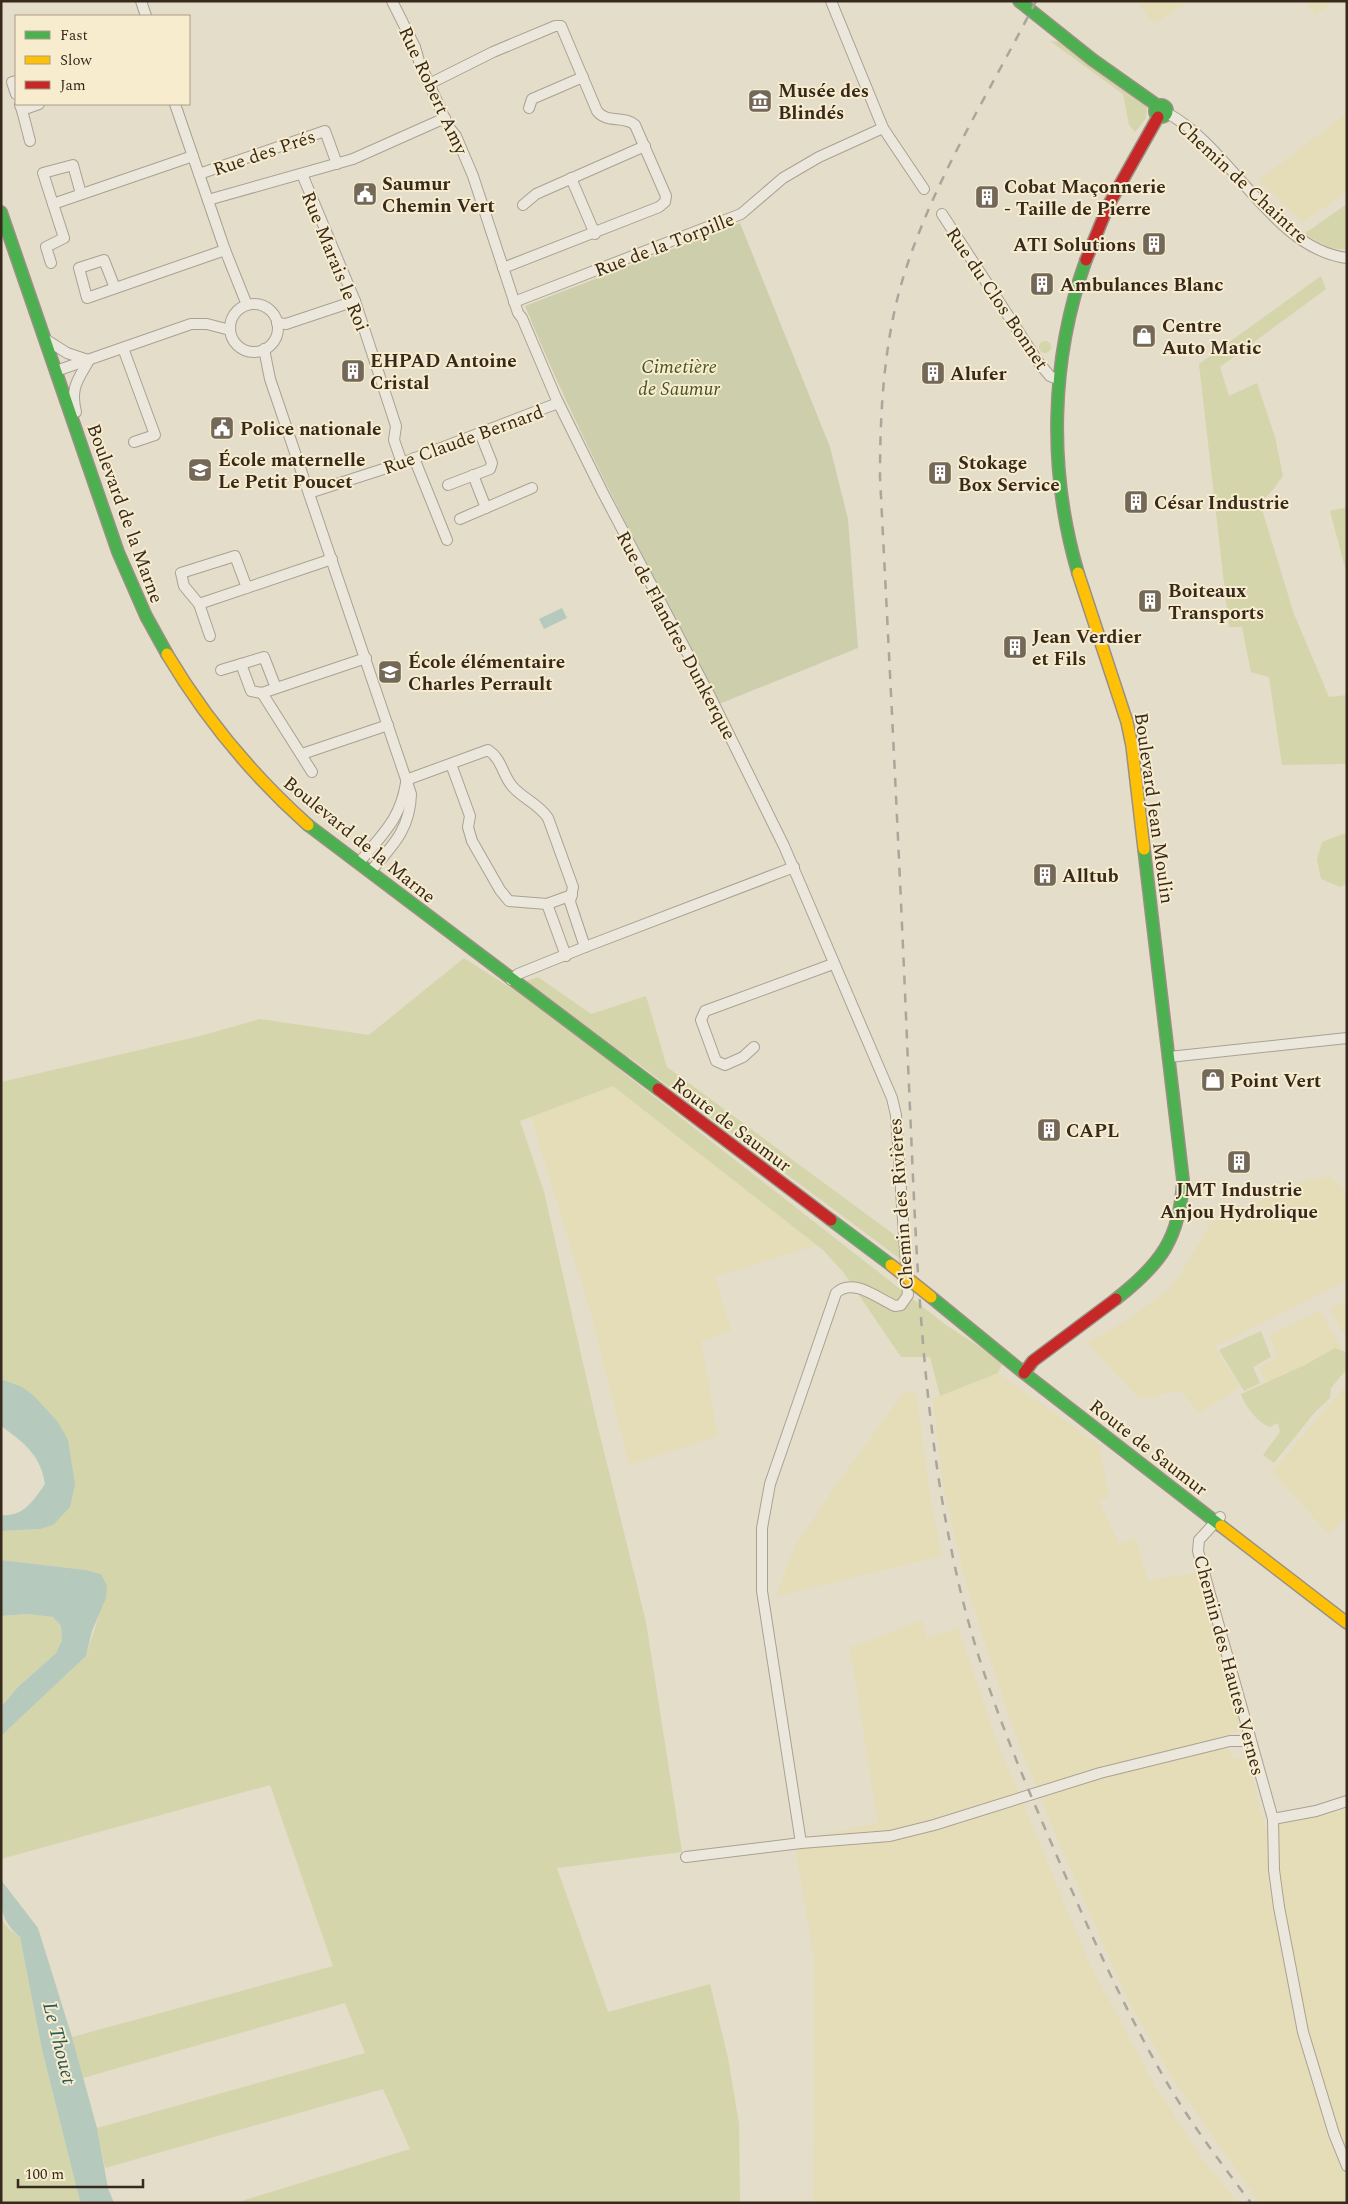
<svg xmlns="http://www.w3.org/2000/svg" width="1348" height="2204" viewBox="0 0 1348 2204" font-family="Spectral,serif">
<rect width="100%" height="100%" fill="#e4ddc9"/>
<g fill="#e5ddb8">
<path d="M 1137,1 L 1191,1 L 1153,24 Z"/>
<path d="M 1305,1 L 1336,1 L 1315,15 Z"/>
<path d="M 1347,113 L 1347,192 L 1302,222 L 1259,180 Z"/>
<path d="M 613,1086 L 817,1245 L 715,1277 L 731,1331 L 701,1341 L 718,1436 L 629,1465 L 590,1311 L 531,1116 Z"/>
<path d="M 1330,1176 L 1340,1184 L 1347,1194 L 1347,1280 L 1214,1347 L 1240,1387 L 1200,1413 L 1180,1391 L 1140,1399 L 1087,1343 L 1127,1320 L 1168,1290 L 1184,1269 L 1210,1224 L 1302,1182 Z"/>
<path d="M 1347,1300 L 1347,1340 L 1330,1309 Z"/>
<path d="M 1320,1311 L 1343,1351 L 1269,1388 L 1259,1367 L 1278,1357 L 1269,1335 Z"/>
<path d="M 998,1373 L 1099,1445 L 1109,1497 L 1099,1501 L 1119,1544 L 1136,1538 L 1147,1580 L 1198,1573 L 1243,1729 L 1222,1738 L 1232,1757 L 1248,1760 L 1265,1828 L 1347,1809 L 1347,2203 L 1260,2203 L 1257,2199 L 1177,2085 L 1127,1999 L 1048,1816 L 1012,1726 L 965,1580 L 943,1486 L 933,1398 Z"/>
<path d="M 1347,1384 L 1347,1516 L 1329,1534 L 1272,1472 Z"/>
<path d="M 904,1392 L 916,1393 L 932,1507 L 942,1556 L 776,1596 L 795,1546 L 839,1481 Z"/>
<path d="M 922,1620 L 927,1638 L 958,1628 L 996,1740 L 1091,1967 L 1156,2087 L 1200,2156 L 1238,2203 L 813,2203 L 814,1957 L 795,1847 L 810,1837 L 878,1823 L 850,1648 Z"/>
</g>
<g fill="#d4d5ab">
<path d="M 1050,41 L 1061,42 L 1147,107 L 1146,118 L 1135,132 L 1129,125 L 1123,94 Z"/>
<path d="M 1347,204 L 1347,250 L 1330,248 L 1304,234 Z"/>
<path d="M 1321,276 L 1326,289 L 1220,367 L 1229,396 L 1257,383 L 1275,437 L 1283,476 L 1272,491 L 1260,503 L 1294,614 L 1329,697 L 1347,695 L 1347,764 L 1282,765 L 1269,677 L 1251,672 L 1242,627 L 1229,627 L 1199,364 Z"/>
<circle cx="1045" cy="347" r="6"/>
<path d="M 1347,507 L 1347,575 L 1330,511 Z"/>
<path d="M 1346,833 L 1347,884 L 1340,887 L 1321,879 L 1317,859 L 1322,842 Z"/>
<path d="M 464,958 L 509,987 L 538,977 L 591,1014 L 646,996 L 667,1067 L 900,1239 L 899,1258 L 629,1057 L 620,1070 L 946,1325 L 1003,1362 L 998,1373 L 940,1396 L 930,1357 L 901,1357 L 844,1273 L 823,1250 L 613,1086 L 520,1121 L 544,1192 L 594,1411 L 646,1622 L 682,1852 L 557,1868 L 608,2012 L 710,1984 L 728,2058 L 739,2124 L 740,2203 L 235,2203 L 410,2149 L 383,2089 L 105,2168 L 97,2128 L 365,2053 L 345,2003 L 83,2078 L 72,2037 L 333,1966 L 270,1785 L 1,1859 L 1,1736 L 86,1656 L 99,1615 L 101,1574 L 86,1570 L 1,1560 L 1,1531 L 40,1529 L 70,1457 L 68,1440 L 5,1380 L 1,1379 L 1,1082 L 200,1036 L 260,1019 L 369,1035 Z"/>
<path d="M 1261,1331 L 1271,1357 L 1253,1367 L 1260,1383 L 1244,1391 L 1219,1350 Z"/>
<path d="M 1335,1348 L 1346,1352 L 1347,1369 L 1331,1388 L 1330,1398 L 1315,1412 L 1274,1463 L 1263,1455 L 1280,1432 L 1278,1423 L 1270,1427 C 1258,1423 1245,1406 1241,1394 L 1305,1365 Z"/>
<path d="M 28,1614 L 53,1617 L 61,1626 L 62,1639 L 56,1653 L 18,1687 L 1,1707 L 1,1616 Z"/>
<path d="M 1,1919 L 9,1929 L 20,1937 L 42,2050 L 81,2203 L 1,2203 Z"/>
</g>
<path fill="#cdceab" d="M 740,223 L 830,447 L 848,519 L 858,648 L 719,704 C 652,573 581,443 525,306 Z"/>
<g fill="#b6c9bd">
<path d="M 562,608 L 567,618 L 544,629 L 539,619 Z"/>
<path d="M 1,1379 L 22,1387 L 34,1396 L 58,1422 L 68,1440 L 75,1485 L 70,1507 L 53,1525 L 40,1529 L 1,1531 L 1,1515 C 24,1517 33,1501 45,1484 C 41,1456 24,1442 1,1426 Z"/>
<path d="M 1,1560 L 86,1570 L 101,1574 L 107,1586 L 106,1598 L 92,1631 L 86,1656 L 1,1736 L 1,1707 L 18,1687 L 56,1653 L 62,1640 L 61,1626 L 53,1617 L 28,1614 L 1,1616 Z"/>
<path d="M 1,1880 L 38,1928 L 72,2037 L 97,2128 L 108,2188 L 114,2203 L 81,2203 L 79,2197 L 42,2050 L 20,1937 C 0,1919 1,1909 1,1880 Z"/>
</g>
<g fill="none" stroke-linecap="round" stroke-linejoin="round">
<defs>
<g id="street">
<path d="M 141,1 L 146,16"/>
<path d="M 392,1 L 415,47 L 419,61 L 448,126 L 456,136 L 473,176 L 518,313 L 522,318 L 556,398 L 602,491 L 709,694 L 784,846 L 892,1098 L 896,1115 L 908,1295 L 901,1305 L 895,1306 C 877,1298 853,1277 836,1293 L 770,1484 L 762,1528 L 762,1591 L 801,1843"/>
<path d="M 831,1 L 883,128 L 924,189"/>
<path d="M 16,81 L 12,82 L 16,94"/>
<path d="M 429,84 L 493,52 L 555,26 L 561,26 L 597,111 C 607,124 624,115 635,125 L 666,196 L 665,202 L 659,207 L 503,268"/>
<path d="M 175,104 L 225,250 L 247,305"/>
<path d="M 20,105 L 22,110 L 39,104"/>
<path d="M 529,108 L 532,99 L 583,77"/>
<path d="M 22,110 L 30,141"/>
<path d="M 1167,113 C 1231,147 1273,249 1347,258"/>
<path d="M 199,174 L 325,131 L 337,164"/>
<path d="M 302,174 L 355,301 L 396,426 L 394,440 L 402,463"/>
<path d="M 571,178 L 595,234"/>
<path d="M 81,194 L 73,165 L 43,173 L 53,204 L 193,156"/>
<path d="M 208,200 L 353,159 L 445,118"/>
<path d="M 523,205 L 536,194 L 645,146"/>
<path d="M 942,214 L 1039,363 L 1050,376 L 1057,379"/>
<path d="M 51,263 L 46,247 L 64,238 L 53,204"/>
<path d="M 115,288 L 104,260 L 79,268 L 87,298 L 225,250"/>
<path d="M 514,302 L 741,214 L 783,178 L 819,157 L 883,128"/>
<circle cx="254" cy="328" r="24"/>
<path d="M 277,323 L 286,324 L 355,301"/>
<path d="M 45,339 L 67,353 L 88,360"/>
<path d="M 123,348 L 155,435 L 134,442"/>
<path d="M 264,349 L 270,379 L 411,794 C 410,830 392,846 370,872"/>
<path d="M 56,371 L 191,324 L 207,324 L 230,330"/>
<path d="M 76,412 C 70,387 78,380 89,360"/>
<path d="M 414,458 L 447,540"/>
<path d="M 473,475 L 486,508"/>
<path d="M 448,485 L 490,469 L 492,463 L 480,433"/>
<path d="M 309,493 L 402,463 L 558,403"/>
<path d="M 460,519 L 532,488"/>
<path d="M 247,588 L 235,556 L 181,573 L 184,586 L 199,604 L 332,559"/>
<path d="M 199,604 L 210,636"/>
<path d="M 221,670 L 241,664"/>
<path d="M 262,693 L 251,691 L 241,664 L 264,657 L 276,688"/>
<path d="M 302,754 L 388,725"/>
<path d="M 451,764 L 470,816 L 468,827 L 472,841 L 500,890 L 509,901 L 547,904 L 566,956"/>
<path d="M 312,772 L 262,693 L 366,658"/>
<path d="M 406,780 L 488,750 C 502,759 502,774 512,786 C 523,799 538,803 548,818 L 573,887 L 570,902 L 585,947 L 794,867"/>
<path d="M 359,863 C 381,835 400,821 406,783"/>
<path d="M 547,904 L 572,895"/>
<path d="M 511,980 L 518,974 L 585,947"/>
<path d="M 754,1047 L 743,1057 L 725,1065 L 716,1061 L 701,1020 L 705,1011 L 833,964"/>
<path d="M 1169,1057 L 1347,1038"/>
<path d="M 1220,1517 L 1199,1540 L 1198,1551 L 1273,1819 L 1274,1870 L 1279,1907 L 1303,2032 L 1334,2134 L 1347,2166"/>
<path d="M 1273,1819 L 1316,1811 L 1347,1801"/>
<path d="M 686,1857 L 801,1843 L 890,1836 L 934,1825 L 1100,1773 L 1230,1741 L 1250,1741"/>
</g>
<g id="fast">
<path d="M 1019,1 L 1093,60 L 1158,106"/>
<circle cx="1161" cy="111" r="6"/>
<path d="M 1,212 L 118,552 L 146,616 L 167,654"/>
<path d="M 1078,573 C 1048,471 1050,360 1086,260"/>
<path d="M 308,825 L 658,1089"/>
<path d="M 831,1220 L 891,1265"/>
<path d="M 931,1297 L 1024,1373 L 1221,1526"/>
<path d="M 1116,1299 C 1161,1264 1180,1238 1183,1180 L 1144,849"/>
</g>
<g id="slow">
<path d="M 1078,573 L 1127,722 L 1132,746 L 1144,849"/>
<path d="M 167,654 C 205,718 252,775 308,825"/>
<path d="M 1221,1526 L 1347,1623"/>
</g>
<g id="jam">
<path d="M 1086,260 L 1108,206 L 1158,117"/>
<path d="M 658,1089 L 831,1220"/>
<path d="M 1024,1373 L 1033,1361 L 1116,1299"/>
</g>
</defs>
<use href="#street" stroke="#a9a193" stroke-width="12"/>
<use href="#fast" stroke="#989183" stroke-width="14"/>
<use href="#slow" stroke="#989183" stroke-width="14"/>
<use href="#jam" stroke="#989183" stroke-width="14"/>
<use href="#street" stroke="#ece7dc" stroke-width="10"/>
<use href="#fast" stroke="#4caf50" stroke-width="11"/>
<use href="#slow" stroke="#ffc107" stroke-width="11"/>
<use href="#jam" stroke="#c62828" stroke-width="11"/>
<path stroke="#aba69c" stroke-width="2.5" stroke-dasharray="9 9" stroke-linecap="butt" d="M 1036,1 C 988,96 923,196 897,300 C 883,358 880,418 880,477 C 890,673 900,868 908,1064 C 916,1235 919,1408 957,1576 C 977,1667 1013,1755 1050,1840 C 1084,1920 1120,2000 1163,2076 C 1189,2121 1220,2162 1251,2203"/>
<defs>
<path id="slow-bridge" d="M 891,1265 L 931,1297"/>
</defs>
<use href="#slow-bridge" stroke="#989183" stroke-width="14" stroke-linecap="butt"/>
<use href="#slow-bridge" stroke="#ffc107" stroke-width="11"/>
</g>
<defs>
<symbol id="museum-square" viewBox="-11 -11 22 22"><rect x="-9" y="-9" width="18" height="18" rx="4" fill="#746859" stroke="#f7ecce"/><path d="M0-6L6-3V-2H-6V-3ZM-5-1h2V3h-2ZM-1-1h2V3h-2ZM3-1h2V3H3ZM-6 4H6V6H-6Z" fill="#fff"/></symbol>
<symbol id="civic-square" viewBox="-11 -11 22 22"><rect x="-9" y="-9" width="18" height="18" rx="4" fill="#746859" stroke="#f7ecce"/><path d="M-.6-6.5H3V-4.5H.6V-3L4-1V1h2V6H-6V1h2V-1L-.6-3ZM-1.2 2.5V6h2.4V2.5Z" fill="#fff"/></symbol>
<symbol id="building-square" viewBox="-11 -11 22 22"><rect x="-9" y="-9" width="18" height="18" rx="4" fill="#746859" stroke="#f7ecce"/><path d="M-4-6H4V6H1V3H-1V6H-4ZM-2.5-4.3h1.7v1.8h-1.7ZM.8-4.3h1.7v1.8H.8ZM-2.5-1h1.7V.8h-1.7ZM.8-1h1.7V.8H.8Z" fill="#fff"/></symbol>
<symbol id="shop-square" viewBox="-11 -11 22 22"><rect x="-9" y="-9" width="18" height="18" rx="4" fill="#746859" stroke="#f7ecce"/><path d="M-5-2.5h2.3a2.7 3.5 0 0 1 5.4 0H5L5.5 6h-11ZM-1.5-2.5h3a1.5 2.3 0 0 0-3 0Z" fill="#fff"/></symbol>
<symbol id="school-square" viewBox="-11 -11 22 22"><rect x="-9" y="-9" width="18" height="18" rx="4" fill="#746859" stroke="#f7ecce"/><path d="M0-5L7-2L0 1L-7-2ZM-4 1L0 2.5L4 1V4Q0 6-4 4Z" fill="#fff"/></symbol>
</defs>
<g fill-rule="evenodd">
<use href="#museum-square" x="746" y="87" width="28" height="28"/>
<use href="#civic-square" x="351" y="180" width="28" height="28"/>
<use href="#building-square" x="973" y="183" width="28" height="28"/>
<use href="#building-square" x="1140" y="230" width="28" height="28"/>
<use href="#building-square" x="1028" y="270" width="28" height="28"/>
<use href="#shop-square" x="1130" y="322" width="28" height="28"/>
<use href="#building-square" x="339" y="357" width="28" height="28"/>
<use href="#building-square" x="919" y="359" width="28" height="28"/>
<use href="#civic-square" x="208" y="414" width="28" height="28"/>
<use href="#school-square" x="186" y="456" width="28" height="28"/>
<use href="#building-square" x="926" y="459" width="28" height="28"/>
<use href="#building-square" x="1122" y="488" width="28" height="28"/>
<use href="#building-square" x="1136" y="587" width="28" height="28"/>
<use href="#building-square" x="1001" y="633" width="28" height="28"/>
<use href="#school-square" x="376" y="658" width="28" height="28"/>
<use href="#building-square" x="1031" y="861" width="28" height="28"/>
<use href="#shop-square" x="1199" y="1066" width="28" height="28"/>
<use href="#building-square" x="1035" y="1116" width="28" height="28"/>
<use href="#building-square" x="1225" y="1148" width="28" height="28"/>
</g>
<g text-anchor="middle" stroke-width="4" stroke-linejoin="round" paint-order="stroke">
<g font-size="19" fill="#37291c" stroke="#f7ecce">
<text transform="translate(434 90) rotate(65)" y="7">Rue Robert Amy</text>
<text transform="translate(264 152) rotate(-19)" y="7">Rue des Prés</text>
<text transform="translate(1243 181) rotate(43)" y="7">Chemin de Chaintre</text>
<text transform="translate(664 244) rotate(-21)" y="7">Rue de la Torpille</text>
<text transform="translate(336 261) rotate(68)" y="7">Rue Marais le Roi</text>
<text transform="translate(998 298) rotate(56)" y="7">Rue du Clos Bonnet</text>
<text transform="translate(463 439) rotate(-20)" y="7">Rue Claude Bernard</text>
<text transform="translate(126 513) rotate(70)" y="7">Boulevard de la Marne</text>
<text transform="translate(677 635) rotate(62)" y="7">Rue de Flandres Dunkerque</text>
<text transform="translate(1155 808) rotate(82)" y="7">Boulevard Jean Moulin</text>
<text transform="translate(360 839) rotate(39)" y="7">Boulevard de la Marne</text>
<text transform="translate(732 1124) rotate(37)" y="7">Route de Saumur</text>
<text transform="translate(900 1204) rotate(-94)" y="7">Chemin des Rivières</text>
<text transform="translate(1149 1447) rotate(38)" y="7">Route de Saumur</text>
<text transform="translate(1230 1665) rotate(75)" y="7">Chemin des Hautes Vernes</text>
</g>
<g font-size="19" font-weight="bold" fill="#37291c" stroke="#f7ecce" text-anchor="start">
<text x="778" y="97">Musée des<tspan x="778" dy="22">Blindés</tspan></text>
<text x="382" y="190">Saumur<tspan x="382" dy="22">Chemin Vert</tspan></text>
<text x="1004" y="193">Cobat Maçonnerie<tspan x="1004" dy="22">- Taille de Pierre</tspan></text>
<text x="1136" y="251" text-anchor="end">ATI Solutions</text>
<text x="1060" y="291">Ambulances Blanc</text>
<text x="1162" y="332">Centre<tspan x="1162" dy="22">Auto Matic</tspan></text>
<text x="370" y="367">EHPAD Antoine<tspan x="370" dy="22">Cristal</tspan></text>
<text x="950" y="380">Alufer</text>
<text x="240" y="435">Police nationale</text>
<text x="218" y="466">École maternelle<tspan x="218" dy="22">Le Petit Poucet</tspan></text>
<text x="958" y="469">Stokage<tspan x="958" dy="22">Box Service</tspan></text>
<text x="1154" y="509">César Industrie</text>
<text x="1168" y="597">Boiteaux<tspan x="1168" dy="22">Transports</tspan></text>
<text x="1032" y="643">Jean Verdier<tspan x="1032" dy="22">et Fils</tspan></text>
<text x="408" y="668">École élémentaire<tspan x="408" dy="22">Charles Perrault</tspan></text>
<text x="1062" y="882">Alltub</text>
<text x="1230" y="1087">Point Vert</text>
<text x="1066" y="1137">CAPL</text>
<text x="1239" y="1196" text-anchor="middle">JMT Industrie<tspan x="1239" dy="22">Anjou Hydrolique</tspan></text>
</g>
<g font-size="19" font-style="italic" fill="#475421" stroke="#f7ecce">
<text x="679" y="373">Cimetière<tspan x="679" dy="22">de Saumur</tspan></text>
</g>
<g font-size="20" font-style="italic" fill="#2a5856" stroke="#f7ecce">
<text transform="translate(60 2043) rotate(76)" y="7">Le Thouet</text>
</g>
</g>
<rect width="1348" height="2204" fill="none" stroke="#37291c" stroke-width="5"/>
<rect x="15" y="15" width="175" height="90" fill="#f7ecce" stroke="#aa9e87"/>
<rect x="25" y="31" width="25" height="8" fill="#4caf50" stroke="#aa9e87"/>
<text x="60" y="40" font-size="15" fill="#37291c">Fast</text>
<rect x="25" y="56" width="25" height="8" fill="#ffc107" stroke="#aa9e87"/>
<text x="60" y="65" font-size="15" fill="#37291c">Slow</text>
<rect x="25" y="81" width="25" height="8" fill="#c62828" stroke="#aa9e87"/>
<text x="60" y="90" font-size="15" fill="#37291c">Jam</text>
<path d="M18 2179v8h125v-8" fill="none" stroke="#37291c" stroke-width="2.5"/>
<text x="25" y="2179" font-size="15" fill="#37291c" stroke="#f7ecce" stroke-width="4" paint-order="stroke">100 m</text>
</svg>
